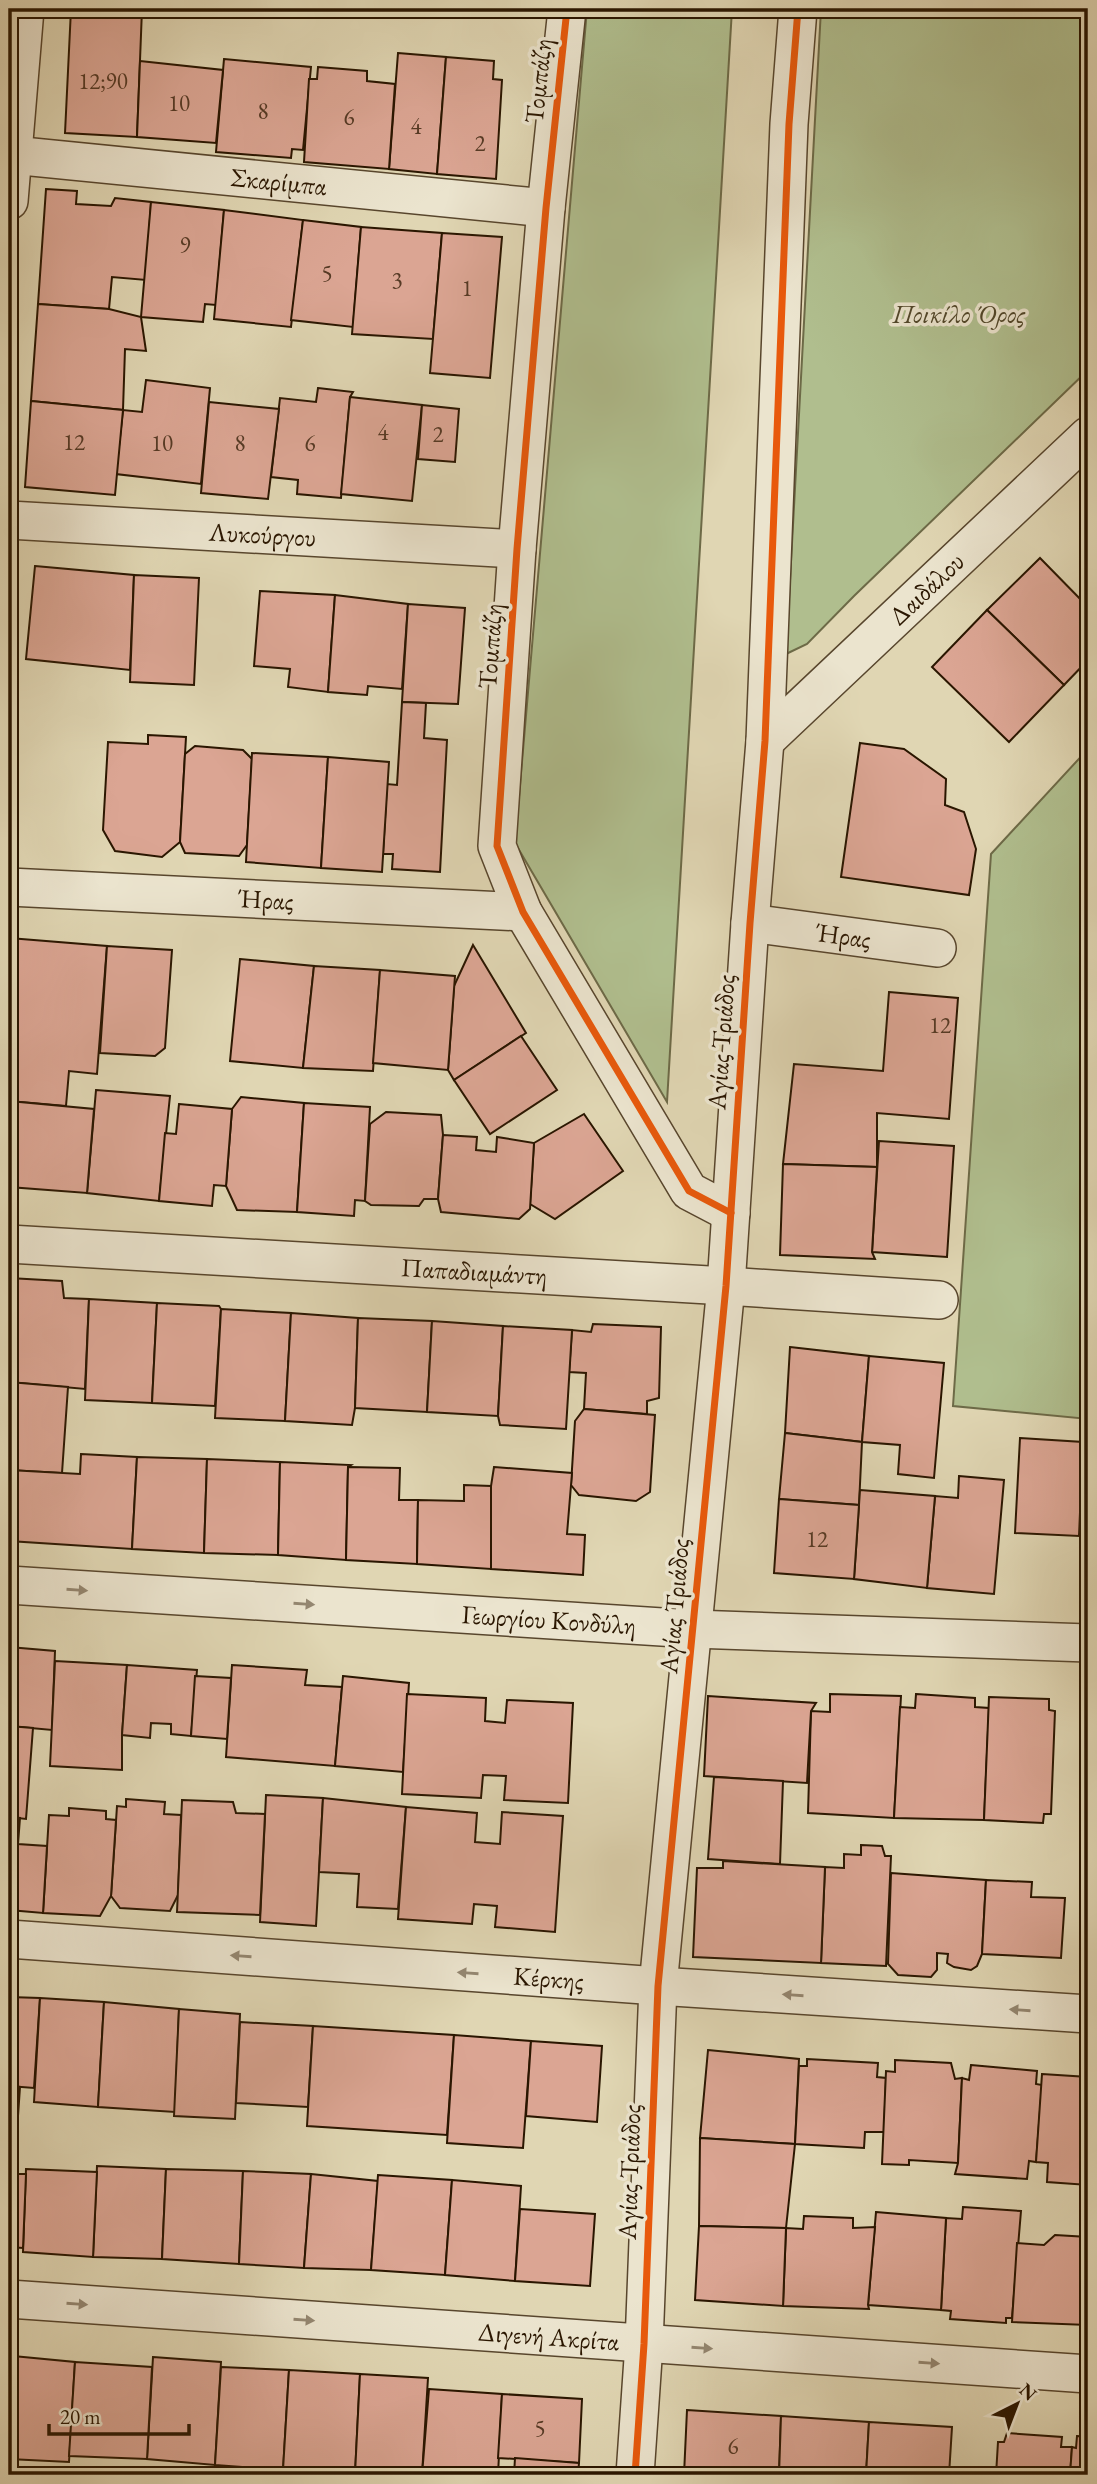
<svg xmlns="http://www.w3.org/2000/svg" width="1097" height="2484" viewBox="0 0 1097 2484" font-family="'EB Garamond',serif">
<rect width="100%" height="100%" fill="#e0d6b3"/>
<filter id="stains"><feTurbulence type="fractalNoise" baseFrequency=".00286" numOctaves="4"/><feColorMatrix values="0 0 0 0 .2 0 0 0 0 .09 0 0 0 0 .02 0 0 0 .5 -.17"/></filter>
<radialGradient id="worn" r=".72"><stop offset=".6" stop-color="#630" stop-opacity="0"/><stop offset="1" stop-color="#630" stop-opacity=".3"/></radialGradient>
<g fill="#b0be8e" stroke="#6d6a47" stroke-width="2">
<path d="M 587,9 L 732,9 L 667,1102 L 515,843 Z"/>
<path d="M 821,9 L 1088,9 L 1088,370 L 854,596 L 807,644 L 786,654 Z"/>
<path d="M 1088,749 L 1088,1419 L 953,1406 L 991,854 Z"/>
</g>
<g fill="#dba593" stroke="#2a1600" stroke-width="2">
<path d="M 71,9 L 142,9 L 137,137 L 65,133 Z"/>
<path d="M 398,53 L 446,57 L 437,174 L 389,169 Z"/>
<path d="M 446,57 L 494,61 L 493,79 L 502,80 L 496,179 L 437,174 Z"/>
<path d="M 224,59 L 311,67 L 303,150 L 292,149 L 291,158 L 216,152 Z"/>
<path d="M 140,61 L 223,70 L 216,143 L 137,137 Z"/>
<path d="M 318,67 L 367,71 L 367,81 L 395,84 L 389,169 L 304,162 L 309,79 L 317,79 Z"/>
<path d="M 46,189 L 77,191 L 76,204 L 111,206 L 115,198 L 151,202 L 146,280 L 112,277 L 109,309 L 38,304 Z"/>
<path d="M 151,202 L 224,210 L 216,305 L 205,304 L 203,322 L 141,317 Z"/>
<path d="M 224,210 L 303,220 L 291,327 L 214,319 Z"/>
<path d="M 303,220 L 361,227 L 353,327 L 291,320 Z"/>
<path d="M 361,227 L 442,233 L 433,339 L 352,334 Z"/>
<path d="M 442,233 L 502,237 L 490,378 L 430,373 Z"/>
<path d="M 38,304 L 109,309 L 141,317 L 146,351 L 125,349 L 123,410 L 31,401 Z"/>
<path d="M 146,380 L 210,388 L 201,484 L 116,474 L 123,410 L 142,412 Z"/>
<path d="M 318,388 L 353,392 L 350,397 L 341,498 L 297,494 L 298,480 L 271,477 L 280,398 L 316,402 Z"/>
<path d="M 350,397 L 422,405 L 412,501 L 341,494 Z"/>
<path d="M 31,401 L 123,410 L 115,495 L 25,487 Z"/>
<path d="M 209,402 L 279,409 L 268,499 L 201,493 Z"/>
<path d="M 422,405 L 459,409 L 455,462 L 418,459 Z"/>
<path d="M 1040,558 L 1088,607 L 1088,660 L 1064,685 L 987,610 Z"/>
<path d="M 35,566 L 134,575 L 130,670 L 26,659 Z"/>
<path d="M 134,575 L 199,578 L 194,685 L 130,682 Z"/>
<path d="M 260,591 L 335,595 L 328,692 L 288,687 L 290,669 L 254,666 Z"/>
<path d="M 335,595 L 408,604 L 402,689 L 368,686 L 367,695 L 328,692 Z"/>
<path d="M 408,604 L 465,608 L 458,704 L 402,702 Z"/>
<path d="M 987,610 L 1064,685 L 1009,742 L 932,667 Z"/>
<path d="M 402,702 L 426,703 L 424,738 L 447,740 L 440,872 L 392,869 L 393,854 L 383,854 L 387,784 L 397,785 Z"/>
<path d="M 148,735 L 186,737 L 180,842 L 162,857 L 115,851 L 103,830 L 108,742 L 148,744 Z"/>
<path d="M 860,743 L 904,749 L 946,779 L 945,805 L 964,812 L 976,849 L 969,895 L 841,877 Z"/>
<path d="M 195,746 L 243,750 L 252,759 L 247,845 L 239,856 L 185,853 L 180,842 L 185,754 Z"/>
<path d="M 252,753 L 328,757 L 321,868 L 246,862 Z"/>
<path d="M 328,757 L 389,762 L 382,872 L 321,868 Z"/>
<path d="M 9,938 L 107,946 L 97,1074 L 69,1071 L 66,1106 L 9,1101 Z"/>
<path d="M 473,945 L 526,1033 L 454,1080 L 448,1070 L 454,986 Z"/>
<path d="M 107,946 L 172,950 L 165,1048 L 155,1056 L 100,1053 Z"/>
<path d="M 240,959 L 314,966 L 303,1068 L 230,1061 Z"/>
<path d="M 314,966 L 380,970 L 373,1071 L 303,1068 Z"/>
<path d="M 380,970 L 455,976 L 448,1070 L 373,1063 Z"/>
<path d="M 889,992 L 958,998 L 949,1119 L 877,1113 L 877,1167 L 783,1164 L 794,1064 L 883,1071 Z"/>
<path d="M 521,1036 L 557,1090 L 490,1134 L 454,1080 Z"/>
<path d="M 96,1090 L 170,1096 L 159,1201 L 87,1193 Z"/>
<path d="M 241,1097 L 304,1103 L 297,1212 L 237,1210 L 226,1186 L 232,1109 Z"/>
<path d="M 9,1101 L 94,1109 L 87,1193 L 9,1187 Z"/>
<path d="M 304,1103 L 370,1107 L 365,1201 L 355,1200 L 354,1216 L 297,1212 Z"/>
<path d="M 179,1104 L 232,1109 L 226,1186 L 214,1185 L 212,1206 L 159,1201 L 165,1133 L 176,1134 Z"/>
<path d="M 386,1112 L 441,1115 L 443,1135 L 438,1199 L 424,1199 L 419,1206 L 371,1205 L 365,1201 L 370,1124 Z"/>
<path d="M 584,1114 L 623,1171 L 555,1219 L 530,1204 L 534,1143 Z"/>
<path d="M 443,1135 L 477,1137 L 476,1150 L 496,1152 L 497,1137 L 534,1143 L 530,1209 L 519,1219 L 441,1212 L 438,1199 Z"/>
<path d="M 879,1141 L 954,1146 L 947,1257 L 872,1252 Z"/>
<path d="M 783,1164 L 877,1167 L 872,1252 L 875,1259 L 780,1255 Z"/>
<path d="M 9,1278 L 62,1281 L 64,1298 L 89,1299 L 85,1389 L 9,1382 Z"/>
<path d="M 89,1299 L 157,1303 L 152,1403 L 85,1400 Z"/>
<path d="M 157,1303 L 219,1306 L 221,1309 L 215,1406 L 152,1403 Z"/>
<path d="M 221,1309 L 291,1313 L 285,1421 L 215,1418 Z"/>
<path d="M 291,1313 L 358,1318 L 355,1408 L 352,1425 L 285,1421 Z"/>
<path d="M 358,1318 L 432,1321 L 427,1412 L 355,1408 Z"/>
<path d="M 432,1321 L 503,1326 L 498,1416 L 427,1412 Z"/>
<path d="M 593,1324 L 661,1327 L 659,1398 L 647,1401 L 647,1414 L 584,1409 L 586,1373 L 569,1372 L 572,1330 L 591,1332 Z"/>
<path d="M 503,1326 L 572,1330 L 566,1429 L 500,1425 L 498,1416 Z"/>
<path d="M 790,1347 L 869,1356 L 862,1442 L 785,1433 Z"/>
<path d="M 869,1356 L 944,1363 L 934,1478 L 898,1474 L 900,1445 L 862,1442 Z"/>
<path d="M 9,1382 L 68,1387 L 62,1473 L 9,1470 Z"/>
<path d="M 584,1409 L 655,1415 L 650,1492 L 636,1501 L 579,1495 L 571,1485 L 575,1421 Z"/>
<path d="M 785,1433 L 862,1442 L 859,1505 L 779,1499 Z"/>
<path d="M 1020,1438 L 1083,1442 L 1079,1536 L 1015,1533 Z"/>
<path d="M 81,1454 L 137,1457 L 132,1549 L 9,1541 L 9,1470 L 80,1474 Z"/>
<path d="M 137,1457 L 207,1459 L 204,1553 L 132,1549 Z"/>
<path d="M 207,1459 L 280,1462 L 278,1555 L 204,1553 Z"/>
<path d="M 280,1462 L 351,1465 L 348,1467 L 346,1560 L 278,1555 Z"/>
<path d="M 348,1467 L 400,1468 L 399,1500 L 418,1500 L 417,1564 L 346,1560 Z"/>
<path d="M 494,1467 L 572,1473 L 567,1534 L 585,1535 L 583,1575 L 491,1569 L 491,1486 Z"/>
<path d="M 959,1476 L 1004,1480 L 994,1594 L 927,1588 L 935,1496 L 958,1498 Z"/>
<path d="M 464,1485 L 491,1486 L 491,1569 L 417,1564 L 418,1500 L 464,1501 Z"/>
<path d="M 860,1490 L 935,1496 L 927,1588 L 854,1579 Z"/>
<path d="M 779,1499 L 859,1505 L 854,1579 L 774,1573 Z"/>
<path d="M 9,1647 L 55,1651 L 52,1730 L 9,1726 Z"/>
<path d="M 55,1661 L 127,1665 L 122,1735 L 122,1770 L 50,1766 Z"/>
<path d="M 127,1665 L 197,1670 L 191,1736 L 171,1734 L 171,1724 L 151,1723 L 150,1738 L 122,1735 Z"/>
<path d="M 232,1665 L 307,1670 L 305,1685 L 342,1687 L 335,1766 L 226,1757 Z"/>
<path d="M 195,1676 L 231,1678 L 227,1739 L 191,1736 Z"/>
<path d="M 343,1676 L 409,1683 L 403,1772 L 335,1766 Z"/>
<path d="M 407,1694 L 486,1698 L 485,1721 L 505,1723 L 507,1700 L 573,1703 L 568,1803 L 504,1800 L 506,1776 L 483,1775 L 481,1798 L 402,1794 Z"/>
<path d="M 830,1694 L 901,1696 L 894,1818 L 808,1813 L 811,1711 L 830,1712 Z"/>
<path d="M 916,1694 L 975,1698 L 975,1707 L 989,1708 L 984,1820 L 894,1818 L 900,1707 L 915,1708 Z"/>
<path d="M 708,1696 L 816,1703 L 811,1711 L 807,1783 L 704,1776 Z"/>
<path d="M 989,1697 L 1049,1699 L 1049,1710 L 1055,1711 L 1051,1814 L 1044,1814 L 1043,1823 L 984,1820 Z"/>
<path d="M 9,1726 L 33,1728 L 26,1819 L 9,1817 Z"/>
<path d="M 714,1777 L 783,1781 L 780,1864 L 708,1859 Z"/>
<path d="M 266,1795 L 323,1798 L 316,1926 L 260,1922 Z"/>
<path d="M 323,1798 L 406,1807 L 398,1909 L 357,1907 L 359,1874 L 319,1872 Z"/>
<path d="M 126,1799 L 165,1802 L 164,1814 L 181,1815 L 178,1895 L 170,1911 L 120,1908 L 111,1896 L 117,1806 L 126,1807 Z"/>
<path d="M 182,1800 L 233,1802 L 236,1813 L 265,1814 L 260,1915 L 177,1912 Z"/>
<path d="M 406,1807 L 477,1813 L 475,1842 L 500,1844 L 502,1812 L 563,1816 L 555,1932 L 495,1927 L 497,1906 L 474,1904 L 472,1924 L 398,1919 Z"/>
<path d="M 69,1808 L 106,1811 L 106,1819 L 116,1820 L 111,1896 L 100,1916 L 43,1913 L 49,1815 L 69,1816 Z"/>
<path d="M 9,1817 L 20,1818 L 18,1844 L 47,1846 L 43,1913 L 9,1910 Z"/>
<path d="M 861,1845 L 882,1846 L 885,1856 L 891,1856 L 886,1966 L 821,1963 L 825,1867 L 844,1868 L 844,1854 L 861,1855 Z"/>
<path d="M 723,1861 L 825,1867 L 821,1963 L 693,1957 L 697,1868 L 723,1868 Z"/>
<path d="M 891,1873 L 986,1880 L 982,1954 L 977,1966 L 971,1970 L 954,1967 L 947,1963 L 948,1954 L 937,1953 L 937,1970 L 931,1977 L 898,1975 L 888,1964 Z"/>
<path d="M 986,1880 L 1032,1882 L 1031,1897 L 1065,1898 L 1061,1958 L 982,1954 Z"/>
<path d="M 9,1997 L 40,1998 L 34,2088 L 9,2086 Z"/>
<path d="M 40,1998 L 104,2002 L 98,2107 L 34,2102 Z"/>
<path d="M 104,2002 L 179,2009 L 175,2112 L 98,2107 Z"/>
<path d="M 179,2009 L 240,2014 L 235,2119 L 174,2116 Z"/>
<path d="M 240,2022 L 313,2026 L 308,2107 L 236,2103 Z"/>
<path d="M 313,2026 L 454,2035 L 447,2135 L 307,2126 Z"/>
<path d="M 454,2035 L 531,2041 L 523,2148 L 447,2143 Z"/>
<path d="M 531,2041 L 602,2046 L 597,2122 L 526,2116 Z"/>
<path d="M 708,2050 L 799,2059 L 795,2144 L 700,2138 Z"/>
<path d="M 807,2059 L 878,2063 L 877,2077 L 886,2078 L 884,2132 L 865,2132 L 864,2148 L 795,2144 L 799,2066 L 807,2066 Z"/>
<path d="M 895,2060 L 951,2063 L 955,2079 L 962,2078 L 958,2163 L 909,2160 L 909,2165 L 882,2164 L 886,2071 L 895,2072 Z"/>
<path d="M 971,2065 L 1037,2071 L 1036,2084 L 1042,2085 L 1036,2162 L 1029,2161 L 1027,2179 L 955,2174 L 958,2163 L 962,2078 L 969,2080 Z"/>
<path d="M 1042,2074 L 1088,2077 L 1088,2185 L 1047,2182 L 1048,2163 L 1036,2162 Z"/>
<path d="M 9,2086 L 20,2087 L 14,2174 L 9,2174 Z"/>
<path d="M 700,2138 L 795,2144 L 786,2228 L 699,2226 Z"/>
<path d="M 97,2166 L 166,2169 L 162,2259 L 93,2257 Z"/>
<path d="M 26,2169 L 97,2172 L 93,2257 L 23,2252 Z"/>
<path d="M 166,2169 L 243,2171 L 239,2264 L 162,2259 Z"/>
<path d="M 243,2171 L 311,2174 L 304,2268 L 239,2264 Z"/>
<path d="M 9,2174 L 26,2174 L 23,2248 L 9,2247 Z"/>
<path d="M 311,2174 L 378,2181 L 371,2270 L 304,2268 Z"/>
<path d="M 378,2175 L 452,2180 L 445,2275 L 371,2270 Z"/>
<path d="M 452,2180 L 521,2186 L 515,2281 L 445,2275 Z"/>
<path d="M 963,2207 L 1021,2211 L 1012,2318 L 1006,2318 L 1006,2323 L 950,2319 L 951,2311 L 941,2310 L 946,2218 L 962,2219 Z"/>
<path d="M 520,2209 L 595,2214 L 590,2286 L 515,2281 Z"/>
<path d="M 876,2212 L 946,2218 L 941,2310 L 868,2305 Z"/>
<path d="M 804,2216 L 853,2218 L 853,2228 L 875,2227 L 868,2305 L 869,2309 L 783,2306 L 786,2228 L 803,2229 Z"/>
<path d="M 699,2226 L 786,2228 L 783,2306 L 695,2300 Z"/>
<path d="M 1055,2235 L 1088,2237 L 1088,2325 L 1012,2322 L 1017,2243 L 1044,2245 Z"/>
<path d="M 9,2356 L 13,2356 L 9,2412 Z"/>
<path d="M 13,2356 L 75,2362 L 69,2462 L 9,2459 L 9,2412 Z"/>
<path d="M 153,2357 L 221,2362 L 215,2465 L 147,2459 Z"/>
<path d="M 75,2362 L 152,2367 L 147,2459 L 69,2456 Z"/>
<path d="M 221,2367 L 289,2370 L 283,2470 L 215,2465 Z"/>
<path d="M 289,2370 L 360,2374 L 355,2474 L 283,2470 Z"/>
<path d="M 360,2374 L 428,2378 L 422,2475 L 355,2474 Z"/>
<path d="M 429,2389 L 502,2394 L 498,2475 L 422,2475 Z"/>
<path d="M 502,2394 L 582,2399 L 579,2463 L 498,2458 Z"/>
<path d="M 687,2410 L 781,2416 L 779,2475 L 684,2475 Z"/>
<path d="M 781,2416 L 869,2422 L 866,2475 L 779,2475 Z"/>
<path d="M 869,2422 L 952,2427 L 949,2475 L 866,2475 Z"/>
<path d="M 1007,2433 L 1062,2437 L 1061,2447 L 1072,2447 L 1070,2475 L 996,2475 L 998,2442 L 1004,2442 Z"/>
<path d="M 1077,2436 L 1088,2437 L 1088,2475 L 1070,2475 L 1072,2447 L 1076,2448 Z"/>
<path d="M 515,2458 L 579,2463 L 578,2475 L 514,2475 Z"/>
</g>
<g fill="none" stroke-linecap="round" stroke-linejoin="round">
<defs>
<g id="street">
<path d="M 567,9 L 546,208 L 517,549 L 497,846 L 523,912 L 689,1191 L 731,1213"/>
<path id="s1" d="M 12,155 L 546,208"/>
<path d="M 9,201 L 25,9"/>
<path id="s2" d="M 9,520 L 517,549"/>
<path id="s3" d="M 765,741 L 1088,436"/>
<path id="s4" d="M 9,887 L 523,912"/>
<path id="s5" d="M 750,923 L 937,948"/>
<path id="s6" d="M 9,1244 L 726,1286 L 939,1300"/>
<path id="s7" d="M 9,1585 L 693,1629 L 1088,1643"/>
<path id="s8" d="M 9,1939 L 658,1986 L 1088,2014"/>
<path id="s9" d="M 9,2299 L 1088,2374"/>
<path d="M 635,2475 L 644,2344 L 658,1986 L 726,1286 L 750,923 L 765,741 L 789,124 L 798,9"/>
</g>
</defs>
<use href="#street" stroke="#58462d" stroke-width="40"/>
<use href="#street" stroke="#ebe4ce" stroke-width="37"/>
<defs>
<g id="cycleway">
<path d="M 567,9 L 546,208 L 517,549 L 497,846 L 523,912 L 689,1191 L 731,1213"/>
<path d="M 635,2475 L 644,2344 L 658,1986 L 726,1286 L 750,923 L 765,741 L 789,124 L 798,9"/>
</g>
</defs>
<use href="#cycleway" stroke="#ebe4ce" stroke-width="11"/>
<use href="#cycleway" stroke="#e8590c" stroke-width="7"/>
</g>
<defs><path id="oneway-solid" d="M-6-.8H1V-3.2L6.5 0L1 3.2V.8H-6Z" transform="scale(1.75)"/></defs>
<g fill="#948771">
<use href="#oneway-solid" transform="translate(77 1590) rotate(4)"/>
<use href="#oneway-solid" transform="translate(304 1604) rotate(4)"/>
<use href="#oneway-solid" transform="translate(241 1956) rotate(-176)"/>
<use href="#oneway-solid" transform="translate(468 1973) rotate(-176)"/>
<use href="#oneway-solid" transform="translate(793 1995) rotate(-176)"/>
<use href="#oneway-solid" transform="translate(1020 2010) rotate(-176)"/>
<use href="#oneway-solid" transform="translate(77 2304) rotate(4)"/>
<use href="#oneway-solid" transform="translate(304 2320) rotate(4)"/>
<use href="#oneway-solid" transform="translate(702 2348) rotate(4)"/>
<use href="#oneway-solid" transform="translate(929 2363) rotate(4)"/>
</g>
<g text-anchor="middle" stroke-width="7" stroke-linejoin="round" paint-order="stroke">
<g font-size="23" fill="#563a25">
<text x="103" y="89">12;90</text>
<text x="179" y="111">10</text>
<text x="263" y="119">8</text>
<text x="349" y="125">6</text>
<text x="416" y="134">4</text>
<text x="480" y="151">2</text>
<text x="185" y="253">9</text>
<text x="327" y="281">5</text>
<text x="397" y="288">3</text>
<text x="467" y="296">1</text>
<text x="383" y="440">4</text>
<text x="438" y="442">2</text>
<text x="74" y="450">12</text>
<text x="162" y="451">10</text>
<text x="240" y="451">8</text>
<text x="310" y="451">6</text>
<text x="940" y="1033">12</text>
<text x="817" y="1547">12</text>
<text x="540" y="2436">5</text>
<text x="733" y="2454">6</text>
</g>
<g font-size="26" fill="#2a1600" stroke="#ebe4ce">
<text transform="translate(538 81) rotate(-84)" y="9">Τομπάζη</text>
<text dy="9" stroke="none"><textPath href="#s1" startOffset="268">Σκαρίμπα</textPath></text>
<text dy="9" stroke="none"><textPath href="#s2" startOffset="254">Λυκούργου</textPath></text>
<text dy="9" stroke="none"><textPath href="#s3" startOffset="222">Δαιδάλου</textPath></text>
<text transform="translate(490 646) rotate(-86)" y="9">Τομπάζη</text>
<text dy="9" stroke="none"><textPath href="#s4" startOffset="257">Ήρας</textPath></text>
<text dy="9" stroke="none"><textPath href="#s5" startOffset="94">Ήρας</textPath></text>
<text transform="translate(721 1042) rotate(-86)" y="9">Αγίας Τριάδος</text>
<text dy="9" stroke="none"><textPath href="#s6" startOffset="466">Παπαδιαμάντη</textPath></text>
<text transform="translate(674 1606) rotate(-85)" y="9">Αγίας Τριάδος</text>
<text dy="9" stroke="none"><textPath href="#s7" startOffset="541">Γεωργίου Κονδύλη</textPath></text>
<text dy="9" stroke="none"><textPath href="#s8" startOffset="541">Κέρκης</textPath></text>
<text transform="translate(629 2172) rotate(-88)" y="9">Αγίας Τριάδος</text>
<text dy="9" stroke="none"><textPath href="#s9" startOffset="541">Διγενή Ακρίτα</textPath></text>
</g>
<g font-size="26" font-style="italic" fill="#52482b" stroke="#ebe4ce">
<text x="959" y="323">Ποικίλο Όρος</text>
</g>
</g>
<rect width="1097" height="2484" fill="none" stroke="#e0d6b3" stroke-width="35"/>
<rect x="10" y="10" width="1076" height="2463" fill="none" stroke="#2a1600" stroke-width="3.5"/>
<rect x="18" y="18" width="1062" height="2449" fill="none" stroke="#2a1600" stroke-width="2"/>
<g transform="translate(1017 2404) rotate(42)" stroke="#ebe4ce" stroke-width="5" paint-order="stroke">
<path d="M0-5L12 26L0 18L-12 26Z" fill="#2a1600"/>
<text y="-10" font-size="19" font-weight="bold" text-anchor="middle" fill="#2a1600">N</text>
</g>
<path d="M49 2424v10h140v-10" fill="none" stroke="#2a1600" stroke-width="3.5"/>
<text x="60" y="2424" font-size="21" fill="#2a1600" stroke="#ebe4ce" stroke-width="5" paint-order="stroke">20 m</text>
<rect width="100%" height="100%" filter="url(#stains)"/>
<rect width="100%" height="100%" fill="url(#worn)"/>
</svg>
